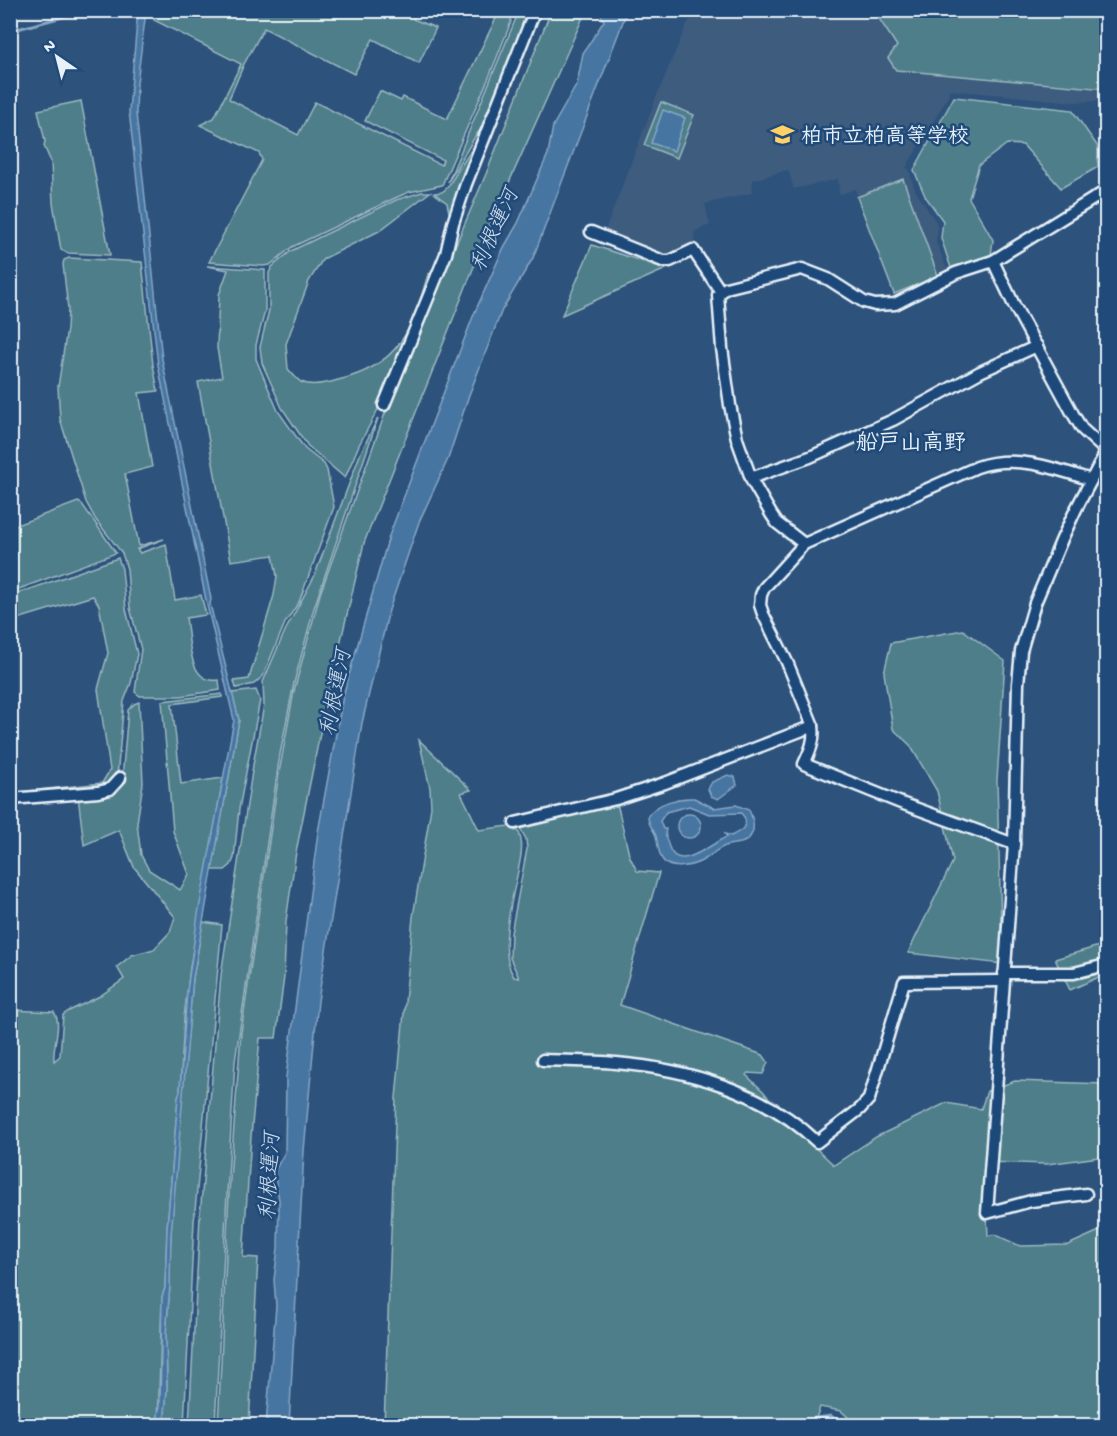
<svg xmlns="http://www.w3.org/2000/svg" width="1117" height="1436" viewBox="0 0 1117 1436" font-family="'Gochi Hand','Klee One',sans-serif">
<rect width="100%" height="100%" fill="#2d527c"/>
<filter id="ink" filterUnits="userSpaceOnUse"><feTurbulence type="fractalNoise" baseFrequency=".0167" numOctaves="2"/><feDisplacementMap in="SourceGraphic" scale="12" xChannelSelector="R" yChannelSelector="G"/><feConvolveMatrix kernelMatrix="1 2 1 2 8 2 1 2 1" color-interpolation-filters="sRGB"/></filter>
<g filter="url(#ink)">
<path fill="#3e5c7e" d="M 696,11 L 1106,11 L 1106,101 L 1074,102 L 949,90 L 949,95 L 906,168 L 909,169 L 915,190 L 936,222 L 938,230 L 936,242 L 948,271 L 896,299 L 855,189 L 839,195 L 838,179 L 794,189 L 788,170 L 753,180 L 752,193 L 705,204 L 710,225 L 695,231 L 693,246 L 668,258 L 604,233 L 659,90 L 687,24 Z"/>
<g fill="#4e7e89" stroke="#9bb8c0" stroke-width="1.5">
<path d="M 152,11 L 417,11 L 413,19 L 436,28 L 419,63 L 373,39 L 354,74 L 264,28 L 244,64 L 229,99 L 298,135 L 315,102 L 441,165 L 443,160 L 365,121 L 380,91 L 401,101 L 403,97 L 447,119 L 496,18 L 480,11 L 511,11 L 511,22 L 489,77 L 442,185 L 409,192 L 395,198 L 292,247 L 270,265 L 263,266 L 209,262 L 262,160 L 259,153 L 200,125 L 214,118 L 241,64 L 154,20 Z"/>
<path d="M 519,11 L 532,11 L 487,122 L 476,135 L 448,182 Z"/>
<path d="M 551,11 L 571,11 L 584,15 L 494,216 L 364,543 L 327,699 L 296,852 L 286,921 L 284,977 L 276,1038 L 260,1038 L 251,1136 L 243,1257 L 258,1258 L 249,1425 L 218,1426 L 229,1192 L 241,1033 L 279,773 L 294,691 L 320,594 L 392,394 L 486,174 Z"/>
<path d="M 874,11 L 1106,11 L 1106,89 L 896,70 L 888,58 L 897,46 Z"/>
<path d="M 954,97 L 1072,110 L 1098,147 L 1098,167 L 1061,188 L 1023,145 L 1007,144 L 979,165 L 969,198 L 993,240 L 991,255 L 951,268 L 941,238 L 943,221 L 925,196 L 914,170 Z"/>
<path d="M 81,101 L 110,255 L 68,253 L 61,250 L 53,203 L 51,162 L 44,146 L 45,141 L 38,110 Z"/>
<path d="M 661,102 L 694,115 L 677,158 L 644,145 Z"/>
<path d="M 484,130 L 451,221 L 447,203 L 434,193 L 442,192 L 447,188 Z"/>
<path d="M 903,179 L 938,276 L 894,294 L 857,197 Z"/>
<path d="M 422,192 L 430,192 L 379,231 L 323,259 L 309,281 L 286,344 L 288,369 C 292,373 297,380 301,382 C 311,387 328,383 338,380 C 399,366 412,330 428,274 L 435,272 L 383,400 L 359,445 L 345,478 L 308,446 L 301,436 L 282,408 L 262,363 L 260,347 L 269,310 L 269,273 L 272,267 L 291,251 L 396,200 Z"/>
<path d="M 592,245 L 666,269 L 562,315 Z"/>
<path d="M 69,258 L 142,262 L 153,365 L 158,391 L 139,393 L 152,467 L 125,474 L 139,546 L 164,539 L 137,549 L 140,553 L 166,544 L 175,600 L 201,595 L 206,615 L 186,618 C 190,640 188,685 219,680 L 220,690 L 181,696 L 140,696 L 135,692 L 141,649 L 130,608 L 127,569 L 122,553 L 96,520 L 86,502 L 60,419 L 58,387 L 67,329 L 68,309 L 63,264 L 64,260 Z"/>
<path d="M 207,266 L 265,270 L 265,311 L 256,345 L 256,359 L 278,411 L 305,449 L 324,464 L 327,470 L 334,507 L 299,602 L 285,623 L 263,676 L 254,684 L 236,688 L 234,681 L 249,679 L 274,595 L 277,576 L 273,555 L 231,561 L 198,382 L 222,377 L 217,348 L 219,295 L 228,270 Z"/>
<path d="M 378,418 L 314,608 L 294,683 L 280,754 L 235,1062 L 227,1193 L 215,1425 L 189,1425 L 200,1216 L 221,975 L 253,765 L 264,705 L 263,682 L 285,631 L 314,577 L 361,452 Z"/>
<path d="M 78,502 L 82,504 L 116,553 L 16,590 L 11,578 L 11,527 Z"/>
<path d="M 118,558 L 122,569 L 126,609 L 137,654 L 131,683 L 124,701 L 117,777 L 107,786 L 11,797 L 11,793 L 102,783 L 110,770 L 98,689 L 108,653 L 99,605 L 93,596 L 11,621 L 11,596 Z"/>
<path d="M 963,630 L 1005,661 L 997,780 L 1002,964 L 908,953 L 953,861 L 937,791 L 910,745 L 893,729 L 884,673 L 891,643 Z"/>
<path d="M 256,690 L 260,700 L 239,809 L 234,858 L 231,865 L 225,870 L 212,870 L 239,720 L 232,693 Z"/>
<path d="M 222,694 L 222,697 L 172,704 L 181,784 L 223,778 L 190,967 L 184,1018 L 180,1091 L 178,1098 L 167,1229 L 165,1288 L 162,1297 L 158,1425 L 11,1426 L 11,1010 L 54,1012 C 63,1026 52,1045 54,1061 L 60,1056 L 63,1015 L 69,1011 L 100,996 L 124,979 L 117,967 L 132,955 L 154,949 L 170,932 L 175,917 L 134,867 L 119,830 L 84,845 L 78,796 L 122,780 L 128,710 L 134,704 L 139,702 L 143,783 L 137,823 L 141,855 L 149,870 L 180,890 L 189,874 L 173,831 L 162,701 Z"/>
<path d="M 419,740 L 471,790 L 461,793 L 479,830 L 509,826 L 515,831 L 518,830 C 525,846 520,860 517,876 C 511,904 498,952 514,977 L 519,978 L 510,958 L 511,933 L 527,849 L 526,839 L 519,826 L 617,803 L 629,855 L 637,871 L 659,873 L 620,1005 L 763,1055 L 768,1062 L 763,1074 L 748,1073 L 746,1075 L 763,1091 L 792,1126 L 834,1165 L 876,1137 L 946,1103 L 981,1109 L 987,1091 L 1015,1081 L 1106,1084 L 1106,1156 L 1047,1164 L 984,1162 L 988,1236 L 994,1234 L 1020,1246 L 1068,1245 L 1106,1228 L 1106,1425 L 857,1425 L 841,1411 L 820,1407 L 813,1426 L 384,1426 L 396,1098 L 413,917 L 431,807 L 430,788 Z"/>
<path d="M 203,922 L 222,925 L 194,1221 L 184,1425 L 164,1426 L 167,1388 L 166,1334 L 170,1285 L 170,1252 L 173,1198 L 193,978 Z"/>
<path d="M 1106,944 L 1106,985 L 1099,977 L 1070,990 L 1055,959 Z"/>
</g>
<g fill="#4675a2" stroke="#87a7c4" stroke-width="1.5" fill-rule="evenodd">
<path d="M 138,11 L 146,11 L 137,83 L 136,113 L 162,359 L 211,599 L 210,604 L 239,720 L 193,978 L 171,1235 L 170,1285 L 166,1334 L 167,1388 L 164,1426 L 158,1425 L 158,1414 L 160,1406 L 162,1297 L 165,1288 L 167,1229 L 178,1098 L 180,1091 L 187,991 L 198,914 L 234,720 L 207,605 L 158,365 L 129,111 Z"/>
<path d="M 599,11 L 627,11 L 533,258 L 502,310 L 469,395 L 448,459 L 419,522 L 389,610 L 362,723 L 318,1001 L 311,1074 L 304,1151 L 289,1425 L 266,1425 L 276,1306 L 274,1280 L 278,1248 L 279,1200 L 274,1172 L 285,1152 L 286,1077 L 318,832 L 343,696 L 389,536 L 425,441 L 474,314 L 504,247 L 518,223 L 548,154 L 553,126 L 577,84 L 583,53 L 604,21 Z"/>
<path d="M 663,110 L 685,118 L 674,151 L 651,143 Z"/>
<path d="M 728,775 L 735,777 L 737,785 L 718,799 L 711,796 L 708,789 L 712,782 Z"/>
<path d="M 694,798 L 714,808 L 736,805 L 749,810 C 753,819 756,828 750,837 C 745,845 733,843 725,846 C 717,849 712,855 705,859 C 694,866 670,872 662,859 C 658,852 658,844 656,836 C 653,828 647,824 648,815 C 658,803 678,797 694,798 ZM 689,806 L 709,814 L 741,813 C 752,825 741,831 731,836 L 725,834 L 727,837 C 714,841 678,875 669,847 C 667,842 664,834 666,829 L 663,829 L 660,821 L 666,812 Z"/>
<circle cx="689" cy="826" r="12"/>
</g>
<g fill="none" stroke-linecap="round" stroke-linejoin="round">
<g stroke="#87a7c4" stroke-width="3">
<path d="M 10,31 L 89,10"/>
<path d="M 757,1426 L 831,1416 L 843,1426"/>
</g>
<defs>
<g id="minor">
<path d="M 591,232 L 663,261 L 670,261 L 693,250 L 721,292"/>
<path d="M 993,261 L 1014,305 L 1073,414 L 1082,429 L 1106,451"/>
<path d="M 384,405 L 446,254 L 453,223 L 466,184 L 535,10"/>
<path d="M 751,478 L 810,457 L 893,420 L 980,372 L 1037,346"/>
<path d="M 804,544 L 777,523 L 771,514 L 752,481 L 737,439 L 730,405 L 722,348 L 718,295 L 726,288 L 802,269 L 828,279 L 864,302 L 875,305 L 895,304 L 956,273 L 993,261 L 1106,191"/>
<path d="M 10,799 L 98,792 L 110,789 L 120,778"/>
<path d="M 515,823 L 616,799 L 665,783 L 813,726"/>
<path d="M 1014,844 L 901,803 L 804,764 C 810,751 815,741 813,726 L 787,662 L 763,614 L 760,605 L 761,595 L 764,588 L 804,544 L 977,467 C 1015,454 1054,468 1091,480"/>
<path d="M 1004,973 L 1074,973 L 1106,965"/>
<path d="M 543,1060 C 567,1061 592,1061 616,1063 C 686,1069 765,1091 817,1142 L 860,1109 L 869,1099 L 904,982 L 1003,981"/>
<path d="M 1086,1194 L 1031,1201 L 987,1213 L 1014,844 L 1018,684 L 1021,651 L 1035,603 L 1062,539 L 1076,509 L 1106,452"/>
</g>
</defs>
<use href="#minor" stroke="#e8f1f8" stroke-width="15"/>
<use href="#minor" stroke="#1f4a7a" stroke-width="10"/>
</g>
</g>
<defs>
<symbol id="school-bare" viewBox="-9 -9 18 18"><path d="M0-5L7-2L0 1L-7-2ZM-4 1L0 2.5L4 1V4Q0 6-4 4Z" fill="#ffd166" stroke="#1f4a7a" stroke-width="2.5" paint-order="stroke"/></symbol>
</defs>
<g fill-rule="evenodd">
<use href="#school-bare" x="766" y="118" width="33" height="33"/>
</g>
<g text-anchor="middle" stroke-width="5" stroke-linejoin="round" paint-order="stroke">
<g font-size="21" font-weight="bold" fill="#e8f1f8" stroke="#1f4a7a" text-anchor="start">
<text x="801" y="142">柏市立柏高等学校</text>
</g>
<g font-size="22" font-style="italic" fill="#d0deeb" stroke="#1f4a7a">
<text transform="translate(493 229) rotate(-66)" y="8">利根運河</text>
<text transform="translate(334 692) rotate(-79)" y="8">利根運河</text>
<text transform="translate(268 1176) rotate(-87)" y="8">利根運河</text>
</g>
<g font-size="22" font-weight="bold" fill="#e8f1f8" stroke="#1f4a7a">
<text x="911" y="449">船戸山高野</text>
</g>
</g>
<rect width="1117" height="1436" fill="none" stroke="#1f4a7a" stroke-width="36"/>
<rect x="18" y="18" width="1081" height="1400" fill="none" stroke="#e8f1f8" stroke-width="2" filter="url(#ink)"/>
<g transform="translate(57 57) rotate(325)" stroke="#1f4a7a" stroke-width="4.5" paint-order="stroke">
<path d="M0-4.5L10 22L0 15L-10 22Z" fill="#e8f1f8"/>
<text y="-9" font-size="16" font-weight="bold" text-anchor="middle" fill="#e8f1f8">N</text>
</g>
</svg>
